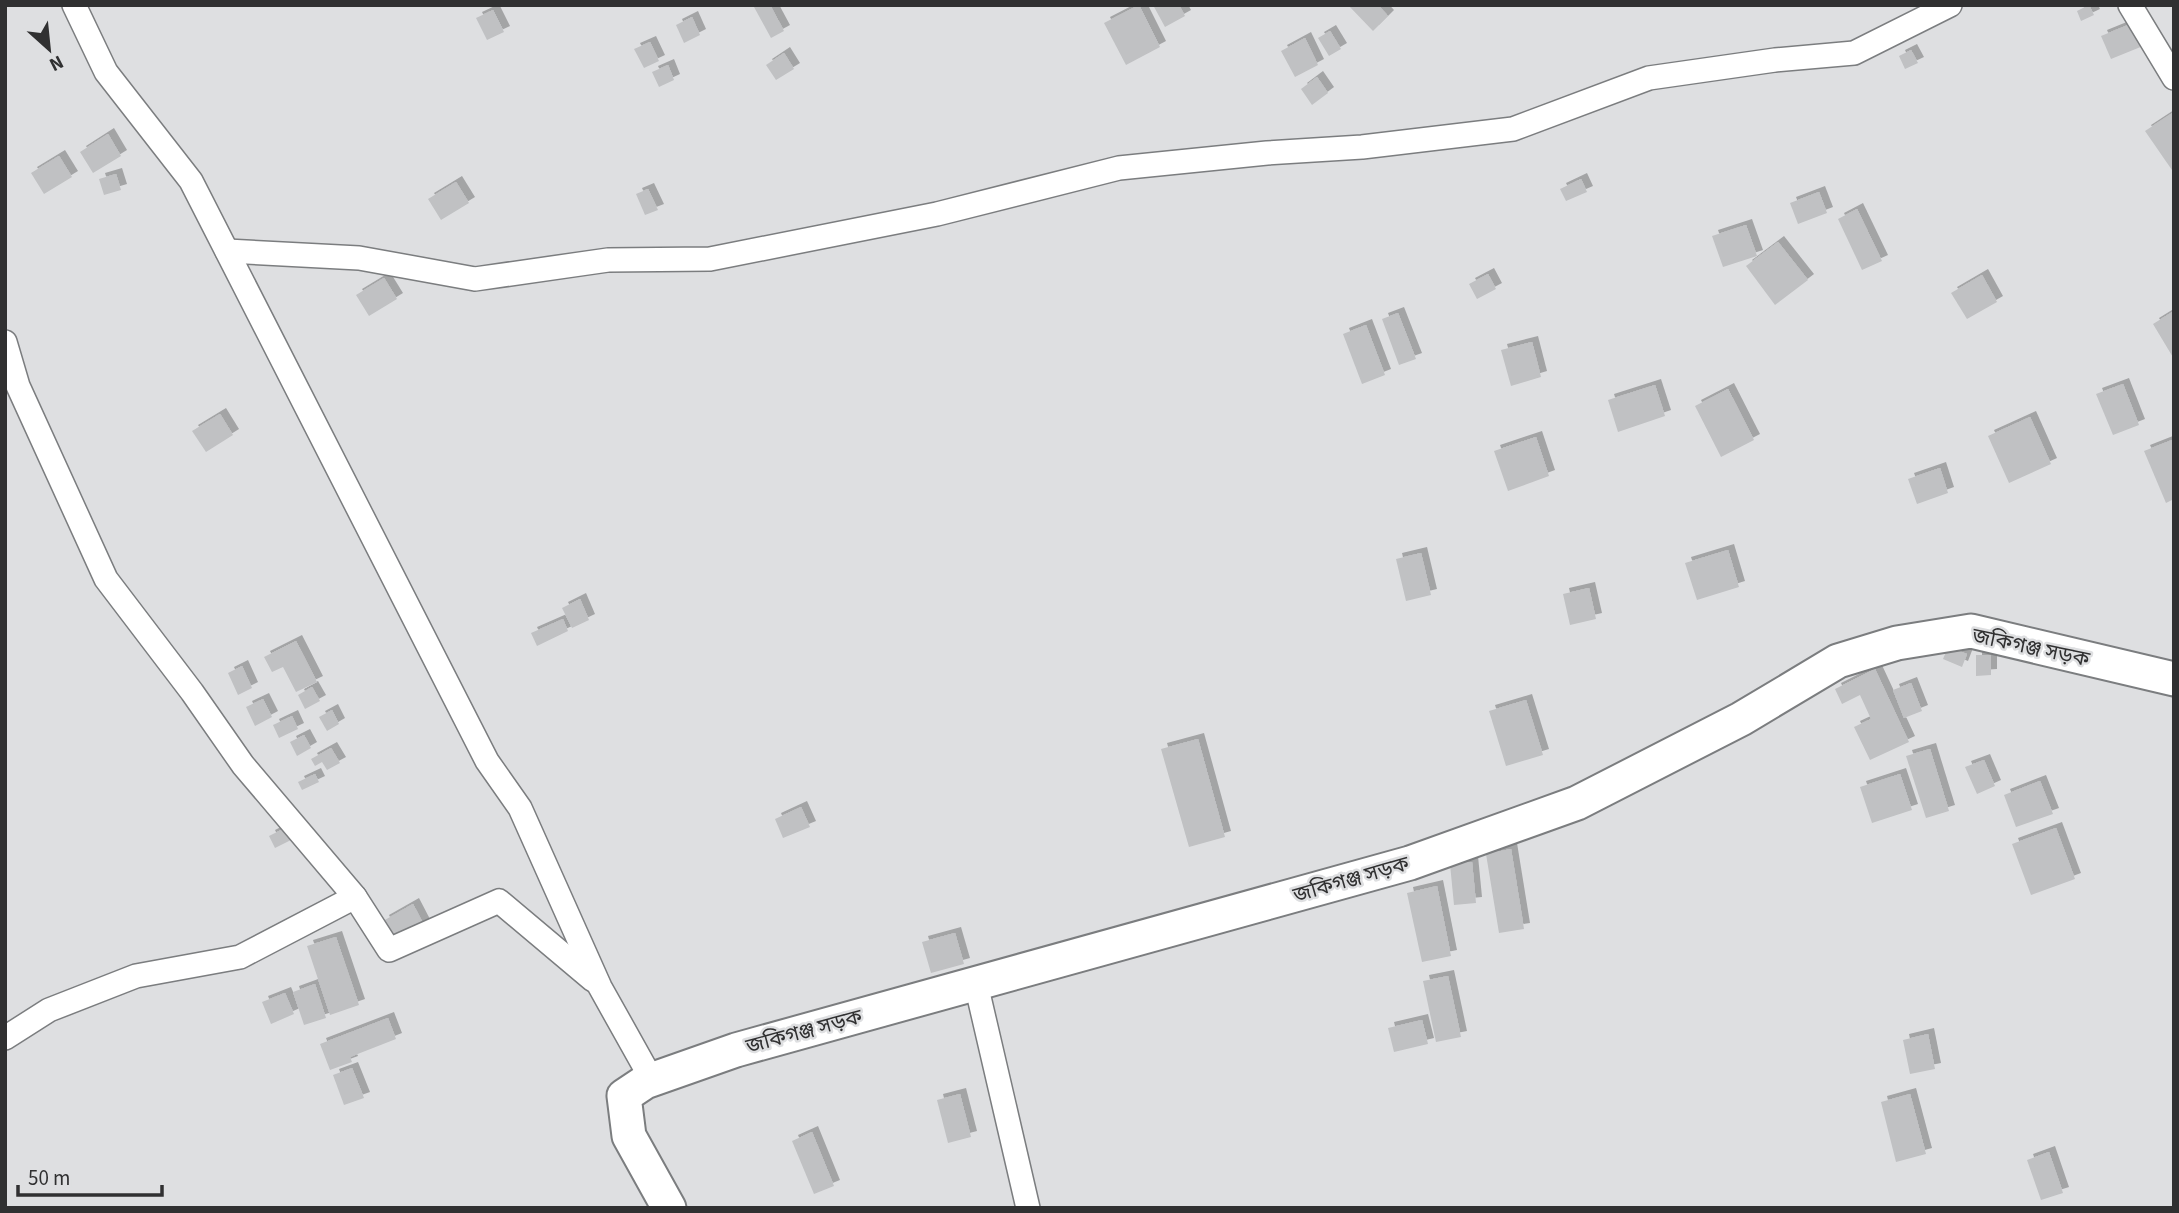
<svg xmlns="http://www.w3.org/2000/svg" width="2179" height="1213" viewBox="0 0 2179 1213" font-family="'Source Sans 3','Noto Sans Bengali',sans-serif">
<defs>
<filter id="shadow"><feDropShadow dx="6" dy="-6" stdDeviation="0" flood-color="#0004"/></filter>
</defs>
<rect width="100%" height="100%" fill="#dedfe1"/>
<g fill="#c0c1c3" filter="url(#shadow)">
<path d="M 757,5 L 770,5 L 784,31 L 771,38 L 754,7 Z"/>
<path d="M 1139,5 L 1160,47 L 1126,65 L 1104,23 Z"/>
<path d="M 1153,5 L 1179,5 L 1185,16 L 1165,27 Z"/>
<path d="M 1348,5 L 1378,5 L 1388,16 L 1373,31 Z"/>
<path d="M 2089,5 L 2094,15 L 2081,21 L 2077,11 Z"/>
<path d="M 493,10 L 504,32 L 487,40 L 476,18 Z"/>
<path d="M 692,17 L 700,35 L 684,43 L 676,25 Z"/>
<path d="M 2133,23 L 2143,46 L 2111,59 L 2101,36 Z"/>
<path d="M 1330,31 L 1341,49 L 1329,56 L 1318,38 Z"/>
<path d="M 1305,38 L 1318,65 L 1295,77 L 1281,51 Z"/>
<path d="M 650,42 L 659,61 L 644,68 L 634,49 Z"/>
<path d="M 1911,50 L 1918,63 L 1905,69 L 1899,56 Z"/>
<path d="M 784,53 L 794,69 L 776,80 L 766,65 Z"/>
<path d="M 668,65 L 674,80 L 659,87 L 652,72 Z"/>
<path d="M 1317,77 L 1328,93 L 1312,105 L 1301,89 Z"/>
<path d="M 2174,112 L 2174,173 L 2145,131 Z"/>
<path d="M 108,134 L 121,156 L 93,173 L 80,152 Z"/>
<path d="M 59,156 L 72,177 L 44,194 L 31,173 Z"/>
<path d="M 116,174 L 121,190 L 104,195 L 99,179 Z"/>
<path d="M 1581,179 L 1587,192 L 1566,201 L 1560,189 Z"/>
<path d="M 456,182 L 469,203 L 441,220 L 428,199 Z"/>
<path d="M 648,189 L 658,210 L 645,215 L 636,194 Z"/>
<path d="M 1819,192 L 1827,213 L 1798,224 L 1790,203 Z"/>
<path d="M 1857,209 L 1882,261 L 1862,270 L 1838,219 Z"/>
<path d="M 1746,225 L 1757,256 L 1723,267 L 1712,236 Z"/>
<path d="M 1778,242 L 1808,280 L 1775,305 L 1746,266 Z"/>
<path d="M 1488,274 L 1496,289 L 1477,299 L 1469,284 Z"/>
<path d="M 1982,275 L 1997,302 L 1967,319 L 1951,293 Z"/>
<path d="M 384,278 L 397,299 L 369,316 L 356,295 Z"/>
<path d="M 2174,311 L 2174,359 L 2153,324 Z"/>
<path d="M 1398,313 L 1416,359 L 1399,365 L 1382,319 Z"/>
<path d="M 1366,325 L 1385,375 L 1362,384 L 1343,334 Z"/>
<path d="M 1532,342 L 1541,377 L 1511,386 L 1501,350 Z"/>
<path d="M 2123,384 L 2139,425 L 2113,435 L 2096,394 Z"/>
<path d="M 1655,385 L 1665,416 L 1618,432 L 1608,400 Z"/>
<path d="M 1728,389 L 1754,440 L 1721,457 L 1695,406 Z"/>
<path d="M 220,414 L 233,435 L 206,452 L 192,431 Z"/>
<path d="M 2030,417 L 2051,464 L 2009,483 L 1988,436 Z"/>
<path d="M 1536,437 L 1549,476 L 1508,491 L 1494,451 Z"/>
<path d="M 2172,440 L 2174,499 L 2166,503 L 2144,451 Z"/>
<path d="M 1940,468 L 1948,493 L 1917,504 L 1908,479 Z"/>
<path d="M 1728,550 L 1739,587 L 1697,600 L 1685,563 Z"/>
<path d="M 1421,553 L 1431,595 L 1406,601 L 1396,559 Z"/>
<path d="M 1589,588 L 1596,619 L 1570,625 L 1563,594 Z"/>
<path d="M 580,599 L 589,620 L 572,628 L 562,608 Z"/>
<path d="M 563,619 L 568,631 L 537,646 L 531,633 Z"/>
<path d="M 296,641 L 317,682 L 296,692 L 283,667 L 272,672 L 264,657 Z"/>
<path d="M 1948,647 L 1967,654 L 1962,667 L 1943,659 Z"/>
<path d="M 1976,655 L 1991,655 L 1991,675 L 1976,676 Z"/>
<path d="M 242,666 L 252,688 L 238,695 L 228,673 Z"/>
<path d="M 1875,669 L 1909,742 L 1870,760 L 1854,727 L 1871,719 L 1860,695 L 1842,704 L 1835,689 Z"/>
<path d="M 1911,683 L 1922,711 L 1904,718 L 1893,690 Z"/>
<path d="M 312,687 L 320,701 L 305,709 L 298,695 Z"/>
<path d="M 263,699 L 272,717 L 255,726 L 246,707 Z"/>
<path d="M 1526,700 L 1543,755 L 1506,766 L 1489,711 Z"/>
<path d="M 332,710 L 339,724 L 327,731 L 319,717 Z"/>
<path d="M 292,716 L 298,729 L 279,738 L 273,725 Z"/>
<path d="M 304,735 L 311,748 L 297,756 L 290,742 Z"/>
<path d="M 1198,739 L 1225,837 L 1189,847 L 1161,749 Z"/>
<path d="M 331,748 L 340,763 L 327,770 L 322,762 L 315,766 L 311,759 Z"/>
<path d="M 1930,749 L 1949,811 L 1926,818 L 1906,756 Z"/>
<path d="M 1984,760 L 1995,786 L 1977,794 L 1965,767 Z"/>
<path d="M 315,774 L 319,782 L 302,790 L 298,782 Z"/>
<path d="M 1900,774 L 1912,810 L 1872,823 L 1860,787 Z"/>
<path d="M 2040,781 L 2053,814 L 2016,827 L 2004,795 Z"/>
<path d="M 801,807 L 810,827 L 783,838 L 775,819 Z"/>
<path d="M 285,828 L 291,840 L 275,848 L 269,836 Z"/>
<path d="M 2056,828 L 2075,879 L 2031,895 L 2012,844 Z"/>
<path d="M 1511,849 L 1524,929 L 1499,933 L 1486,854 Z"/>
<path d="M 1472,862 L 1476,903 L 1454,905 L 1450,864 Z"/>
<path d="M 1437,886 L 1451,956 L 1422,962 L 1407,893 Z"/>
<path d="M 413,904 L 426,929 L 395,945 L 383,921 Z"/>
<path d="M 955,933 L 964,964 L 931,973 L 922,942 Z"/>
<path d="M 336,937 L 359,1005 L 330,1015 L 307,946 Z"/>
<path d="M 1448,976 L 1461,1037 L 1436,1042 L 1423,981 Z"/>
<path d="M 315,984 L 326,1018 L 304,1025 L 293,992 Z"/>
<path d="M 285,993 L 294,1014 L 271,1024 L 262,1002 Z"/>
<path d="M 388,1018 L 396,1039 L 350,1057 L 352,1062 L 330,1070 L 320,1044 Z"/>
<path d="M 1422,1020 L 1428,1044 L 1394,1052 L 1388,1028 Z"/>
<path d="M 1928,1034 L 1935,1069 L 1910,1074 L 1903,1040 Z"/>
<path d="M 352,1068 L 364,1098 L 344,1105 L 333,1075 Z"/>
<path d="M 960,1094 L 971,1137 L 948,1143 L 937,1100 Z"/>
<path d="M 1910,1094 L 1926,1154 L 1896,1162 L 1881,1102 Z"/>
<path d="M 812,1132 L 834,1186 L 814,1194 L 792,1141 Z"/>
<path d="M 2049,1152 L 2063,1193 L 2041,1200 L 2027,1160 Z"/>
</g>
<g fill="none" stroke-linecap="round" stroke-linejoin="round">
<defs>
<g id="street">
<path d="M 74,5 L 106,72 L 191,181 L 487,761 L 520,808 L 600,987 L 652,1080"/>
<path d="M 2130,5 L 2174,78"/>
<path d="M 227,251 L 359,258 L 475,279 L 608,260 L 710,259 L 937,214 L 1119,168 L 1267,153 L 1362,147 L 1513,129 L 1649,78 L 1775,60 L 1854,53 L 1950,5"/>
<path d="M 5,342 L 18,386 L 106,579 L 192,692 L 243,765 L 355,897"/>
<path d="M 976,984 L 1028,1208"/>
<path d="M 5,1038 L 49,1010 L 136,976 L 240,957 L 355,897 L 389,950 L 499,901 L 593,980"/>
</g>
<path id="secondary" d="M 669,1208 L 629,1136 L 624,1096 L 645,1082 L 736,1050 L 1410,863 L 1577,803 L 1741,719 L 1838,661 L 1897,643 L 1971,631 L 2174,679"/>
</defs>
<use href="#street" stroke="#7b7d7f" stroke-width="26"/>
<use href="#secondary" stroke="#7b7d7f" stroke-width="37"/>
<use href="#street" stroke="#fff" stroke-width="23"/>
<use href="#secondary" stroke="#fff" stroke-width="33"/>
</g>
<g text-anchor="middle" stroke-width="5" stroke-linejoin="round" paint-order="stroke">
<g font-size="21" fill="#303031" stroke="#dedfe1">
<text transform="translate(2031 647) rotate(12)" y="7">জকিগঞ্জ সড়ক</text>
<text transform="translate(1351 879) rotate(-16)" y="7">জকিগঞ্জ সড়ক</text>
<text transform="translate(804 1031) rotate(-15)" y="7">জকিগঞ্জ সড়ক</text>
</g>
</g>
<rect width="2179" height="1213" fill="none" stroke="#303031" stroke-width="14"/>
<g transform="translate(49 49) rotate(153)" stroke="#dedfe1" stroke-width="5" paint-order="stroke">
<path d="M0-5L12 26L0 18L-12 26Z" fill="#303031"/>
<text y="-10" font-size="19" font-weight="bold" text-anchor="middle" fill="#303031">N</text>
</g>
<path d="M18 1185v10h144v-10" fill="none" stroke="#303031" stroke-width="3.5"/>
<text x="28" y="1185" font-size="21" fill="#303031" stroke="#dedfe1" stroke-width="5" paint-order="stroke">50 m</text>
</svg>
